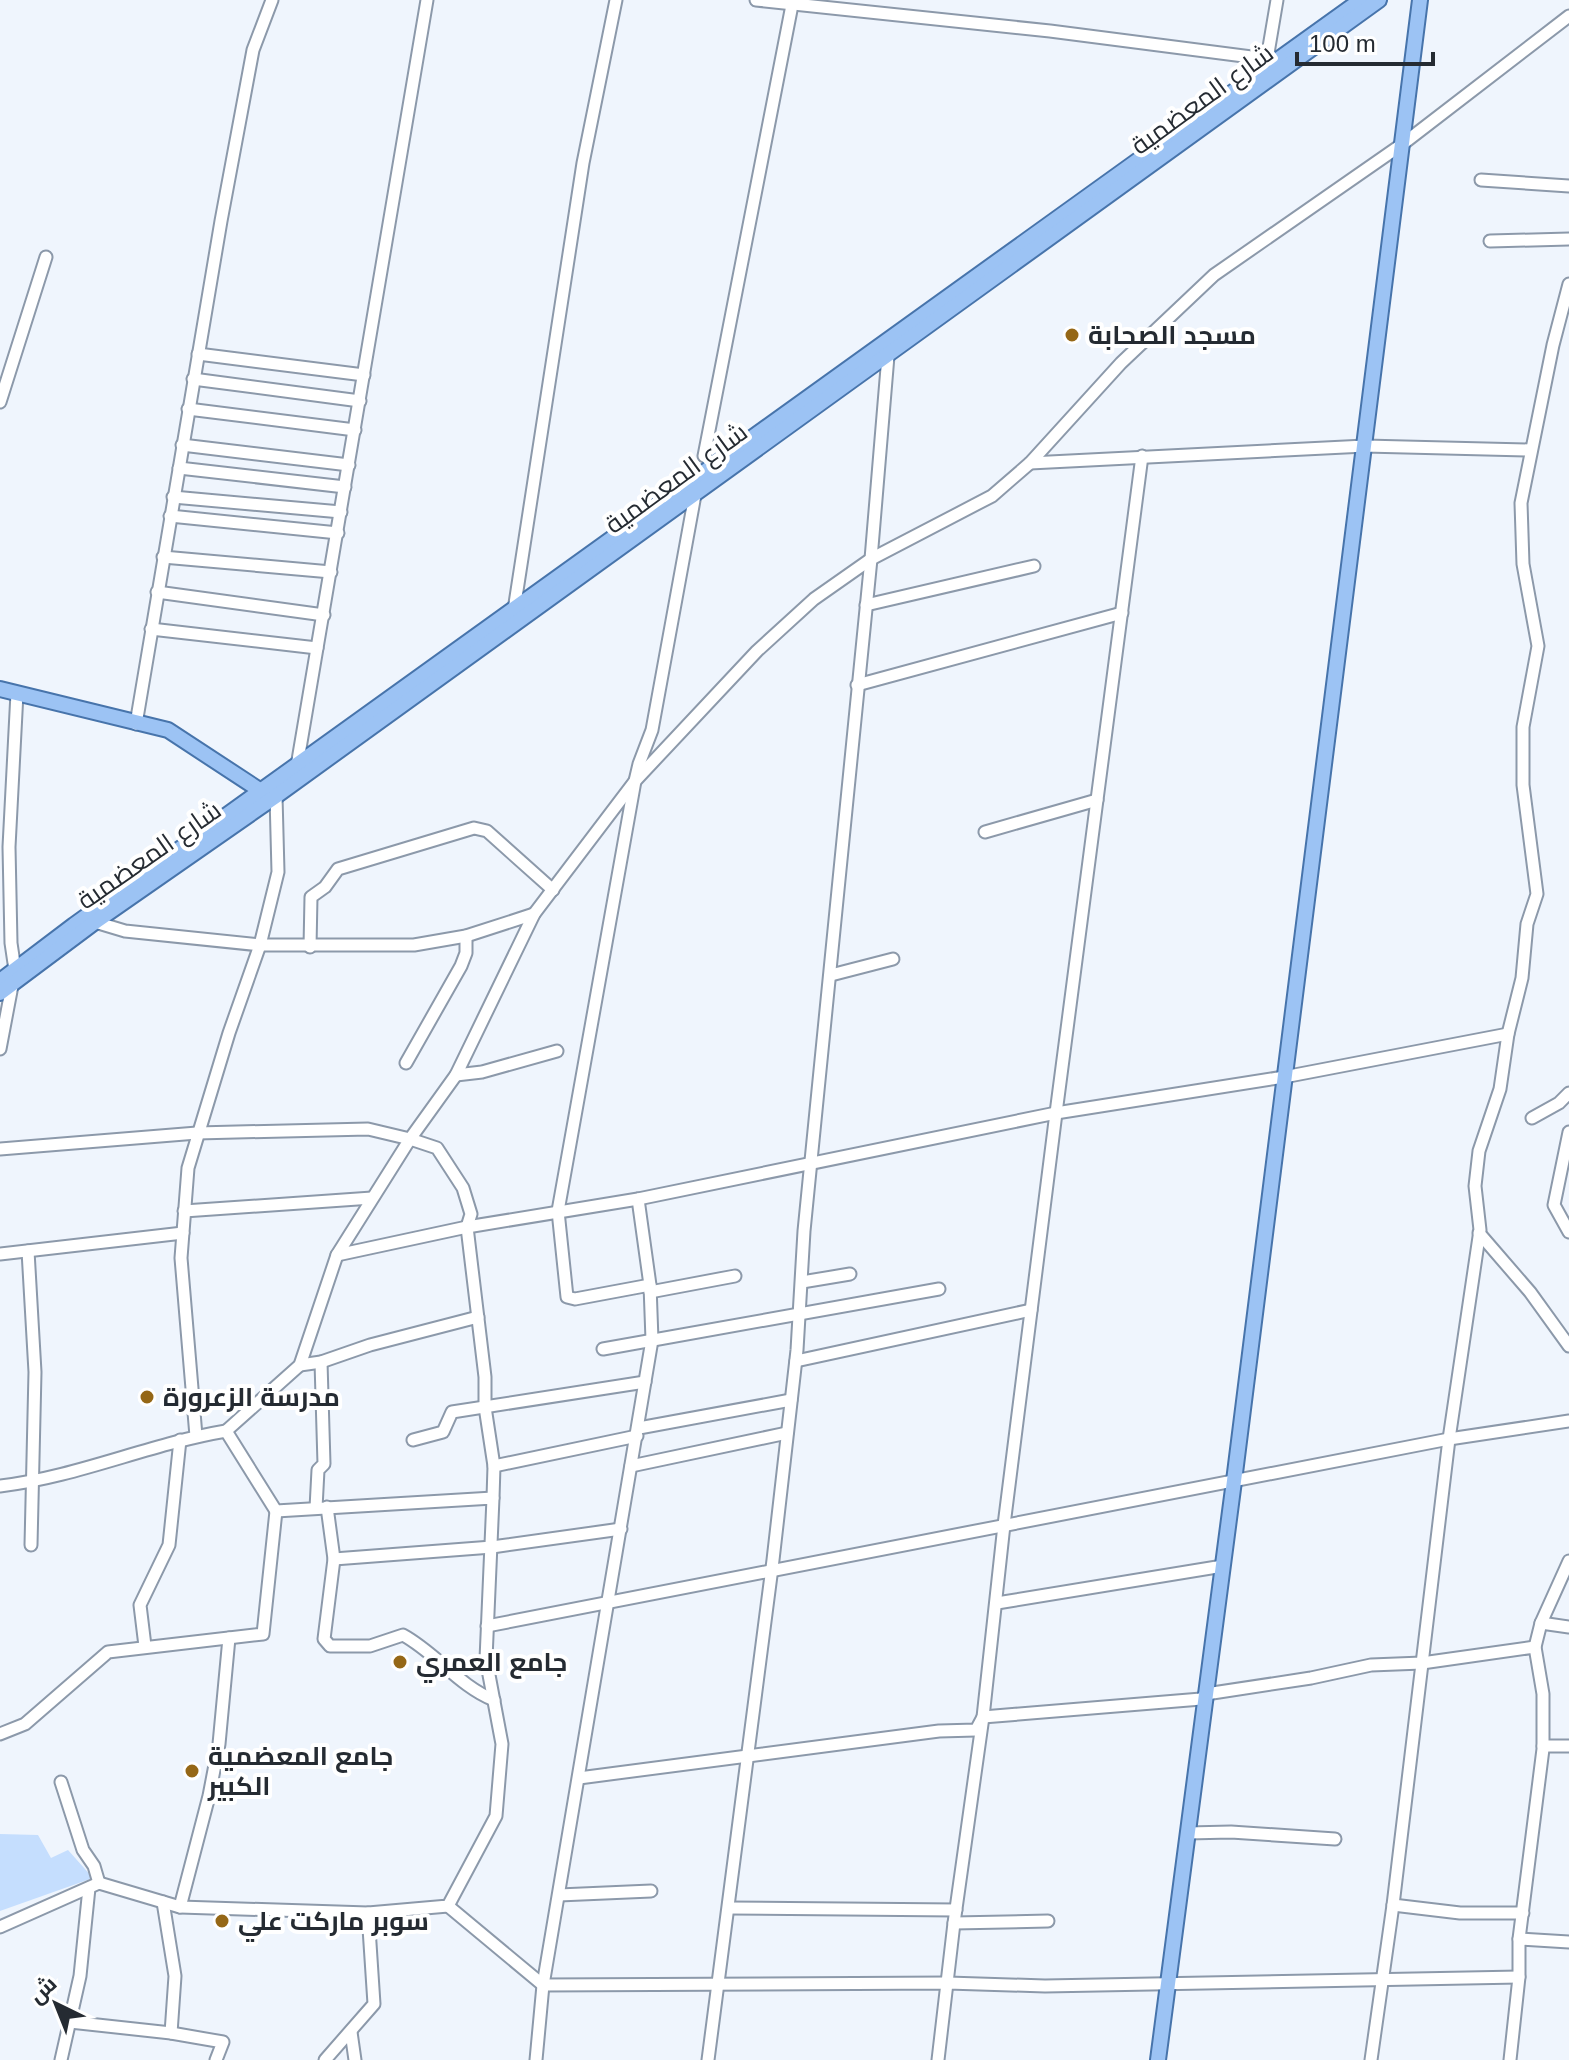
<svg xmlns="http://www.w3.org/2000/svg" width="1569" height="2060" viewBox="0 0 1569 2060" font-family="Helvetica,Cairo,sans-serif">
<rect width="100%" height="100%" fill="#eff5fd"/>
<path fill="#c5defe" d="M 0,1834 L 38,1835 L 51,1858 L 68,1850 L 93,1878 L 0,1911 Z"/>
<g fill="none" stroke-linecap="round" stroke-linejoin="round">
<defs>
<g id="minor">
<path d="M 756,0 L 1050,31 L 1267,59 L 1277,67"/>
<path d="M 1267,59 L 1277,0"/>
<path d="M 1481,180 L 1569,186"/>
<path d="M 1490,241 L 1569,239"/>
<path d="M 198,354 L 364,375"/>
<path d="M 193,379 L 360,401"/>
<path d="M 0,402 L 46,257"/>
<path d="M 188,409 L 355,430"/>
<path d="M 182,445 L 349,465"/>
<path d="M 704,456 L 792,5"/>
<path d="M 1030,463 L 1365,446 L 1531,450"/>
<path d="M 179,468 L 345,487"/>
<path d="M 173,497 L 341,512"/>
<path d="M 170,516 L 338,533"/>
<path d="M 163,557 L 331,572"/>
<path d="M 157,592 L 324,615"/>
<path d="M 866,605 L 1034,566"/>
<path d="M 514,610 L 583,163 L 616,0"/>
<path d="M 151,629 L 317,648"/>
<path d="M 857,685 L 1122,613"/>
<path d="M 136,724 L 221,221 L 253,50 L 272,0"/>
<path d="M 297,766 L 427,0"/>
<path d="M 985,832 L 1097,800"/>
<path d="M 95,922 L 125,931 L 260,945 L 414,945 L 466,936 L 534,914"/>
<path d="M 310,947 L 311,897 L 325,887 L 338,869 L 474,828 L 487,831 L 553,890"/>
<path d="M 831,975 L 893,959"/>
<path d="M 0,1049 L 15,970 L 11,943 L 9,847 L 17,693"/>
<path d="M 406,1063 L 461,966 L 466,953 L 466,936"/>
<path d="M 456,1075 L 482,1072 L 557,1051"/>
<path d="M 1532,1118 L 1559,1103 L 1569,1093"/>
<path d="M 1569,1132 L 1554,1205 L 1569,1232"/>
<path d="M 0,1149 L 197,1133 L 368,1129 L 410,1139 L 437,1148 L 463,1188 L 471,1214 L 467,1227 L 485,1377 L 485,1407 L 494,1466 L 493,1498"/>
<path d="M 184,1211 L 372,1198"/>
<path d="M 1479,1233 L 1530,1292 L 1569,1346"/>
<path d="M 28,1251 L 35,1372 L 31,1545"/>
<path d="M 0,1254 L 183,1233"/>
<path d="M 337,1255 L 467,1227 L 638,1199 L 1056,1113 L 1284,1077 L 1508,1034"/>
<path d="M 802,1282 L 850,1274"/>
<path d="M 650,1285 L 575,1299 L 567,1297 L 558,1211 L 635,781 L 639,764 L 652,730 L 695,495"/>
<path d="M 650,1292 L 735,1276"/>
<path d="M 603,1349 L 939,1289"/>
<path d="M 796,1361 L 1031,1310"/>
<path d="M 300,1365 L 321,1362 L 370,1345 L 478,1317"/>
<path d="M 639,1428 L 791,1400"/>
<path d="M 226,1431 L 300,1365 L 337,1255 L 410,1139 L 456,1075 L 534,914 L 635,781 L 757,651 L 814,599 L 871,559 L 992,496 L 1030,463 L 1121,363 L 1214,275 L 1404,143 L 1569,16"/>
<path d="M 196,1436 L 181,1258 L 188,1168 L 229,1033 L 260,945 L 278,872 L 276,796"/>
<path d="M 413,1440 L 443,1432 L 452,1412 L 645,1382"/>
<path d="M 494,1466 L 637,1436"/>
<path d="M 631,1466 L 787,1433"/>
<path d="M 0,1486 C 77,1477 149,1444 226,1431 L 276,1511 L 493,1498 L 486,1659 L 502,1744 L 496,1816 L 448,1906 L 368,1913 L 180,1907 L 99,1883 L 0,1927"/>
<path d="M 327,1507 L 334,1559 L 324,1639 L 330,1646 L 370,1646 L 403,1635 C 436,1653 459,1686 494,1700"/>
<path d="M 316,1508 L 318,1470 L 324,1464 L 321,1362"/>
<path d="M 334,1559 L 492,1547 L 621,1529"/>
<path d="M 997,1603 L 1223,1566"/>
<path d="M 1541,1623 L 1569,1627"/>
<path d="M 487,1626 L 1449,1439 L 1569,1421"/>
<path d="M 145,1646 L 140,1605 L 169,1545 L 180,1440"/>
<path d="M 0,1734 L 25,1724 L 108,1652 L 263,1634 L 276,1511"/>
<path d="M 1543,1746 L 1569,1746"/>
<path d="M 579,1778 L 939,1731 L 976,1730 L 983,1717 L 1201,1699 L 1206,1694 L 1311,1678 L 1371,1665 L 1422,1663 L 1535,1647"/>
<path d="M 61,1782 L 83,1850 L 94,1866 L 99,1883"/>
<path d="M 1188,1833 L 1231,1832 L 1335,1839"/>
<path d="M 559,1895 L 651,1891"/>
<path d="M 163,1902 L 175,1976 L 171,2033"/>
<path d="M 1393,1905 L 1460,1913 L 1523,1913"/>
<path d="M 448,1906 L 543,1985 L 948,1983 L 1045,1986 L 1519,1977"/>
<path d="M 180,1907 L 209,1796 L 219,1744 L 229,1638"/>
<path d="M 729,1908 L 956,1910"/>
<path d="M 954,1923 L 1048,1921"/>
<path d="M 1519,1939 L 1569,1942"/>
<path d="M 70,2022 L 171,2033 L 223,2042 L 216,2060"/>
<path d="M 351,2032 L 355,2060"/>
<path d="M 61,2060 L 80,1976 L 89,1888"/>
<path d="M 325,2060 L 374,2004 L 368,1913"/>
<path d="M 536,2060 L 543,1985 L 652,1340 L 650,1285 L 638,1199"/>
<path d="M 708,2060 L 773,1560 L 797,1350 L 804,1231 L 871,559 L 888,356"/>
<path d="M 938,2060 L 954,1923 L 983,1717 L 1004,1525 L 1056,1113 L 1142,456"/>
<path d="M 1371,2060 L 1393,1905 L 1449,1439 L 1480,1230 L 1475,1186 L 1479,1151 L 1500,1089 L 1508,1034 L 1522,978 L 1527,924 L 1537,894 L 1523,785 L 1523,727 L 1538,646 L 1523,564 L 1521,503 L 1553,345 L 1569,284"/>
<path d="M 1510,2060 L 1519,1977 L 1519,1939 L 1543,1749 L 1543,1694 L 1535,1647 L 1541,1623 L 1569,1561"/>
</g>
<g id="major">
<path d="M 0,689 L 168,730 L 261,791"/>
<path d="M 0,981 L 74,925 L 1361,0"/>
<path d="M 0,993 L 95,922 L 276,796 L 1379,0"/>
<path d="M 1158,2060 L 1234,1481 L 1420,0"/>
</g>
</defs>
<use href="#minor" stroke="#8c99aa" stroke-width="15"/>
<use href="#major" stroke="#4774ab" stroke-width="18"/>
<use href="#minor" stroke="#fff" stroke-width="11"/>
<use href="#major" stroke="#9cc3f4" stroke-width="14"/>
</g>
<g fill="#956716" stroke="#fff" stroke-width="3">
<circle cx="1072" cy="335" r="8"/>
<circle cx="147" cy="1397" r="8"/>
<circle cx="400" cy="1662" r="8"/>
<circle cx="192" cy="1771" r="8"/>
<circle cx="222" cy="1921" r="8"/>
</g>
<g text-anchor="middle" stroke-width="8" stroke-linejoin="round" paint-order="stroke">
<g font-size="26" fill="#252b32" stroke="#fff">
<text transform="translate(1202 99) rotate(-36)" y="9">شارع المعضمية</text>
<text transform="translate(676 478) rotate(-36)" y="9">شارع المعضمية</text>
<text transform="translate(149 855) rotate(-35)" y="9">شارع المعضمية</text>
</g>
<g font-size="26" font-weight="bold" fill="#252b32" stroke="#fff" text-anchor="start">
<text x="1088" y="344">مسجد الصحابة</text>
<text x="163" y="1406">مدرسة الزعرورة</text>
<text x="416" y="1671">جامع العمري</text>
<text x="208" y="1765">جامع المعضمية<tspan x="208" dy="30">الكبير</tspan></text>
<text x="238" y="1930">سوبر ماركت علي</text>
</g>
</g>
<g transform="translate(56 2004) rotate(317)" stroke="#ffffff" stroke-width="6" paint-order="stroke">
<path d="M0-6L14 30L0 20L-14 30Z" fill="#252b32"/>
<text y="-12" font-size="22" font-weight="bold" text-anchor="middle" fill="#252b32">ش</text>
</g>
<path d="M1297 52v12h136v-12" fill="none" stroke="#252b32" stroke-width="4"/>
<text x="1309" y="52" font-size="24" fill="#252b32" stroke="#ffffff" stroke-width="6" paint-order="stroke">100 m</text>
</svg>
